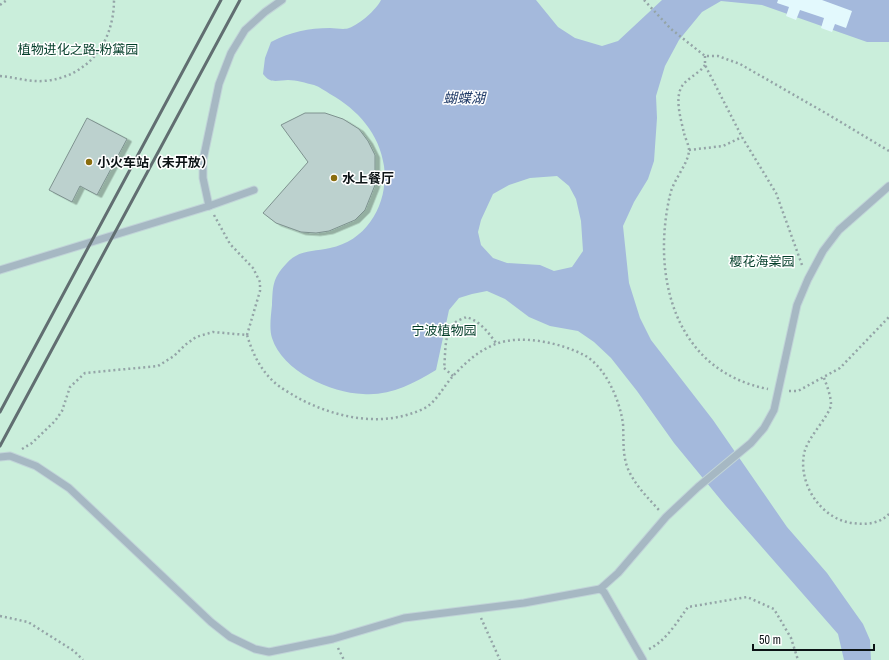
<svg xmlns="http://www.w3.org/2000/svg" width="889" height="660" viewBox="0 0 889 660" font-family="'Archivo Narrow','Noto Sans SC',sans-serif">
<defs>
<filter id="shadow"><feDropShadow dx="4.5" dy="2.5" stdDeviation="0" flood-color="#0004"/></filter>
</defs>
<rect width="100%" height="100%" fill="#e3f9fd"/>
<rect fill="#caeedb" x="0" y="0" width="889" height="660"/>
<path fill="#a4b9dc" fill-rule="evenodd" d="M 381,0 L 536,0 L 558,27 L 575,38 L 602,46 L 618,41 L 662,0 L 889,0 L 889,42 L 867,42 L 762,5 L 721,1 L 702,12 L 679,40 L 665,66 L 656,96 L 657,118 L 654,161 L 648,179 L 634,202 L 623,226 L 629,283 L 640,318 L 651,340 L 713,420 L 787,527 L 827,573 L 846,600 L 863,624 L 870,640 L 871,660 L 844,660 L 838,634 L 725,505 L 674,443 L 637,391 L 611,358 L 594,342 L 578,331 L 550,326 L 529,317 L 505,299 L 487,291 L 472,294 L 459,298 L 449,310 L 436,370 C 413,384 390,396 363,394 C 331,393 282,371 272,338 C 269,329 271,315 272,305 C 273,287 272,279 286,264 C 299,249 313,252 330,248 C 368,241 389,202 384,166 C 379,133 358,110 330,94 C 325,91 320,87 314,85 C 306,83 296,80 288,80 C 283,80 274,82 270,80 C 267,79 265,76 263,74 L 265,58 L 271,42 C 290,32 309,28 330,28 C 336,28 344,30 349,28 C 360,24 376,10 381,0 ZM 557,176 L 569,186 L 576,199 L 581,221 L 583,251 L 572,267 L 554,271 L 540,265 L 507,263 L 493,258 L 481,245 L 478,232 L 481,220 L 493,194 L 509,185 L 530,178 Z"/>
<path fill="#e3f9fd" d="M 778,0 L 822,0 L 852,11 L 846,28 L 835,24 L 832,32 L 821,28 L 824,18 L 800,10 L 796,20 L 786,16 L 789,7 L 777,3 Z"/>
<g fill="#bcd1ce" stroke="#7e928f" filter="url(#shadow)">
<path d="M 305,113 L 325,113 L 343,119 L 359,129 L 368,141 L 375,155 L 375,185 L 365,210 L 355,220 L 329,231 L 316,233 L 301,232 L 276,223 L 263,213 L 308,162 L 281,125 Z"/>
<path d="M 87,118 L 127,139 L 97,195 L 80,186 L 72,202 L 49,190 Z"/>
</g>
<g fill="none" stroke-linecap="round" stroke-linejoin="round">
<defs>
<g id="lane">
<path d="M 209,206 L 203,178 L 203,160 L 219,84 L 231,53 L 245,30 L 265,12 L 282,0"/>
<path d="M 0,270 L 209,206 L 254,190"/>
<path d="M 0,457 L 10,456 L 36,466 L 69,488 L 211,622 L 230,637 L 255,649 L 269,652 L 333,639 L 404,618 L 524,603 L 600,589 L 618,573 L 666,517 L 698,487 L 751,443 L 764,428 L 774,410 L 797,305 L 808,279 L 823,251 L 839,230 L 889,186"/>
<path d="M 600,589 L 604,592 L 643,660"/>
</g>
</defs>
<use href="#lane" stroke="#c1d4d8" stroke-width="9"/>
<g stroke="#94a4a7" stroke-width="2.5" stroke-dasharray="2 3" stroke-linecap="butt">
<path d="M 644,0 L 671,29 L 705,56 L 718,56 L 740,64 L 829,115 L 889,151"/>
<path d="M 0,5 L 7,0"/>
<path d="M 705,56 L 705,65 L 742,137 L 776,193 L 802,265"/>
<path d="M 705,65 C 699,74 685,79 681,88 C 675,100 681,120 684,133 C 685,138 689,145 689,150 C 689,163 673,180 670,195 C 651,277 675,371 768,389"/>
<path d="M 0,76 C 14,77 28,82 43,81 C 87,78 114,43 114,0"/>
<path d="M 689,150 L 723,146 L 742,137"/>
<path d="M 214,215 L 230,244 L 253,268 L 260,282 L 260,291 L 247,335"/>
<path d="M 453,376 L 444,368 C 446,355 443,333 455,323 C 457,320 463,319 466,317 C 480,321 488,332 496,343"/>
<path d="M 824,378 C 827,386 831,396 831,405 C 829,416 810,435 805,450 C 796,481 820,519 852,523 C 866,525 879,524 889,514"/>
<path d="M 789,391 L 798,391 L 840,368 L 889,317"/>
<path d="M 22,449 L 32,443 L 55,421 L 62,411 L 70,387 L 85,373 L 158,366 L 174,356 L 185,345 L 196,337 L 213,332 L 247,335 C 252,352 260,369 273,381 C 280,388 290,393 298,398 C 336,418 382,428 423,409 C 436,403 443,387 453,376 C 465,363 479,350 496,344 C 521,334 561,343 584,355 C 606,367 620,401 623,424 C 624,440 622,454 628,469 C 635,485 647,497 659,510"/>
<path d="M 0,616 L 28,622 L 74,651 L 83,660"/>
<path d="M 481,618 L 500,660"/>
<path d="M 338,648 L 344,660"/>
<path d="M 649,649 C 666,641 677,622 688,607 L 747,597 L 774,609 L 791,638 L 798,660"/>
</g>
<use href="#lane" stroke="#a6b8c3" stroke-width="7"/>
<g stroke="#616e71" stroke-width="3">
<path d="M 0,412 L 221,0"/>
<path d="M 0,446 L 240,0"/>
</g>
</g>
<g fill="#8a6d0d" stroke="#fff" stroke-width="1.5">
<circle cx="89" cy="162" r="4"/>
<circle cx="334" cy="178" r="4"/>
</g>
<g text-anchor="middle" stroke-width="3" stroke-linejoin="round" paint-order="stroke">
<g font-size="13" fill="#033e29" stroke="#fff">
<text x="78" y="54">植物进化之路-粉黛园</text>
<text x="762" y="266">樱花海棠园</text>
<text x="444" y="335">宁波植物园</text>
</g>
<g font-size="13" font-weight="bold" fill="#0c1315" stroke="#fff" text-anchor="start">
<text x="97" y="167">小火车站（未开放）</text>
<text x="342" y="183">水上餐厅</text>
</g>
<g font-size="14" font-style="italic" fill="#203b68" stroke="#fff">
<text x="464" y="103">蝴蝶湖</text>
</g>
</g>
<path d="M753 644v6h121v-6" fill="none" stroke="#0c1315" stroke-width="2"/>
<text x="759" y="644" font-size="12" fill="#0c1315" stroke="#ffffff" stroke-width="3" paint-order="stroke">50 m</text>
</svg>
